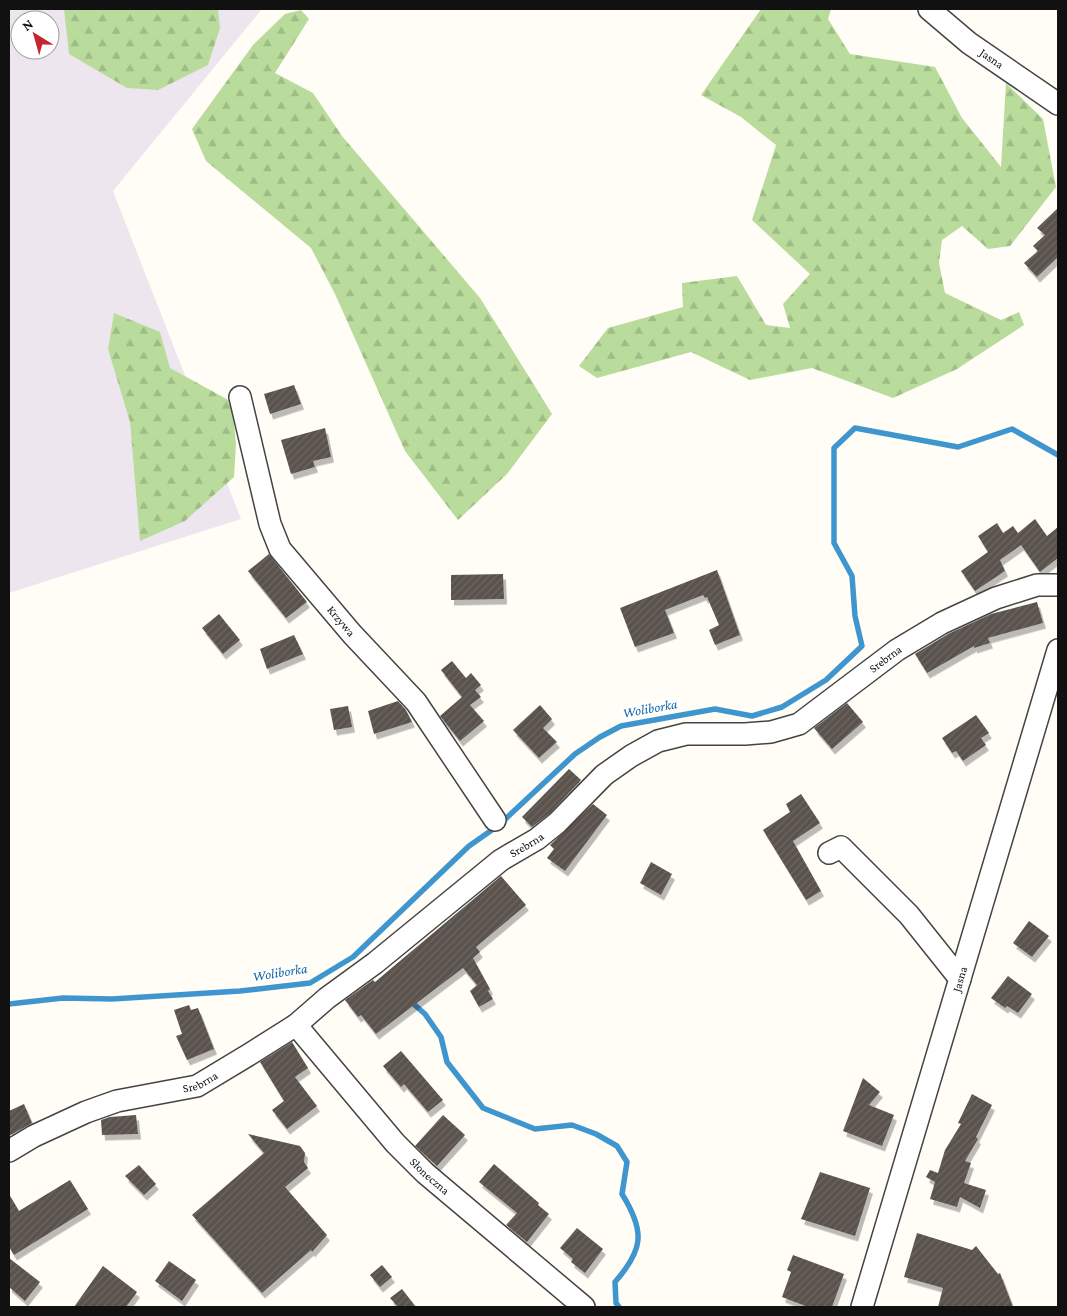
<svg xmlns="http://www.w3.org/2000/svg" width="1067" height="1316" viewBox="0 0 1067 1316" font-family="'Crimson Pro',serif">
<defs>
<pattern id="forest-firs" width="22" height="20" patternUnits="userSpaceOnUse" patternTransform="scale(1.25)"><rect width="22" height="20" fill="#b9dc9c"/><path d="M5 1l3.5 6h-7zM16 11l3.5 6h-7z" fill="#9ebc85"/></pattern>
<pattern id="building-hatch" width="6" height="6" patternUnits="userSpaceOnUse" patternTransform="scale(1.25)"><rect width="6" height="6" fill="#5a524d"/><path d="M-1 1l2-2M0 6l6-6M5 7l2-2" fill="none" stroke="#6d6662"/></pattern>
<filter id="shadow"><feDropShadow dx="3" dy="5.5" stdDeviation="0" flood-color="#0004"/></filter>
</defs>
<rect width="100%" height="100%" fill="#fffdf5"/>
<path fill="#eee6ef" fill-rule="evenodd" d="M 9,9 L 262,9 L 113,191 L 241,519 L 9,593 ZM 20,20 L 50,20 L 50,50 L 20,50 Z"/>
<g fill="url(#forest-firs)">
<path d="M 64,9 L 218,9 L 220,28 L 208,65 L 158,90 L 127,88 L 69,54 Z"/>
<path d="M 761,9 L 831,9 L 828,19 L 850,54 L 935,67 L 962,118 L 1001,167 L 1006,83 L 1043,119 L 1056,187 L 1010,246 L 988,249 L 962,226 L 942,240 L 939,263 L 945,293 L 1001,320 L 1019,312 L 1024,325 L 957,369 L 893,398 L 812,368 L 750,380 L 691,352 L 597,378 L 579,366 L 608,328 L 683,307 L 682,283 L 737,276 L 766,325 L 790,328 L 783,304 L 810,274 L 752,220 L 776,145 L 741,117 L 701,95 Z"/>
<path d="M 301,10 L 309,19 L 275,73 L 313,93 L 342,136 L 480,298 L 552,414 L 507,474 L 458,520 L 405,451 L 335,294 L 311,248 L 206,161 L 192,129 L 253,45 L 285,14 Z"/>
<path d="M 114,313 L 160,332 L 170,368 L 232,402 L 236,444 L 234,477 L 185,521 L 140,541 L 130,422 L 108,349 Z"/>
</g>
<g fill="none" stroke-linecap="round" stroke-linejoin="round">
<g stroke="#3f96cf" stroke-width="5.5">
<path d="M 409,1000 L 425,1014 L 441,1037 L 447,1062 L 483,1108 L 535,1129 L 572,1125 L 596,1134 L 617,1146 L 627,1162 L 622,1194 C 645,1231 644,1249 615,1282 L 616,1303 L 619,1307"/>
<path d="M 9,1004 L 63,998 L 112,999 L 240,991 L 310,983 L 353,957 L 469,846 L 499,825 L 575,754 L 600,737 L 621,726 L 715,709 L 752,716 L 782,707 L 826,680 L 862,646 L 855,616 L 852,576 L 834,543 L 834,448 L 855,428 L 958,447 L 1012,429 L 1058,455"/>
</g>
</g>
<g fill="url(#building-hatch)" filter="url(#shadow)">
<path d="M 1058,208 L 1058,257 L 1037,277 L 1024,263 L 1038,251 L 1033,246 L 1045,235 L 1037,228 Z"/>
<path d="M 294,385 L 301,404 L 270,414 L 264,394 Z"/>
<path d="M 325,428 L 331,457 L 313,461 L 315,467 L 291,474 L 281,440 Z"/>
<path d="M 1035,519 L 1047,536 L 1058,527 L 1058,558 L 1040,572 L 1021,545 L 1000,560 L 1005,571 L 975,591 L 961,571 L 988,552 L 978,536 L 997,523 L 1003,533 L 1013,526 L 1018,533 Z"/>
<path d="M 269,554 L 307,602 L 286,618 L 248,571 Z"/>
<path d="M 717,570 L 740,635 L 715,645 L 709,630 L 719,625 L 707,597 L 705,598 L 703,595 L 665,610 L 674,633 L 635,647 L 620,608 Z"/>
<path d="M 503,574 L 504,599 L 451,600 L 451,575 Z"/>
<path d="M 1037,602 L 1043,623 L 988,638 L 990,643 L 974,648 L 974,646 L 927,673 L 915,654 L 948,634 L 991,614 Z"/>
<path d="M 219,614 L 240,640 L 223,654 L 202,628 Z"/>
<path d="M 294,635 L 303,654 L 267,669 L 260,649 Z"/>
<path d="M 452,661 L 466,678 L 471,673 L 481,685 L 475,690 L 481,697 L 470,705 L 484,721 L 460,741 L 440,716 L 462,697 L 441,670 Z"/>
<path d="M 398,701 L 406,710 L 412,722 L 374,734 L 368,711 Z"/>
<path d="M 847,703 L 863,722 L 832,749 L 814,728 Z"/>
<path d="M 540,705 L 552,719 L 543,728 L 557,742 L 539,758 L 513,730 Z"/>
<path d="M 348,706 L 352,727 L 334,730 L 330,709 Z"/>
<path d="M 976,715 L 989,733 L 981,738 L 986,745 L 963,761 L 956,751 L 952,753 L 942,738 Z"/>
<path d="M 569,769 L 581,780 L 549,814 L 532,827 L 522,817 Z"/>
<path d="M 801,794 L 820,823 L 793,841 L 821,891 L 806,900 L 763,830 L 790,812 L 786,804 Z"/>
<path d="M 593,804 L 607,815 L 565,871 L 547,858 L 554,849 L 550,845 Z"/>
<path d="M 651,862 L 672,874 L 661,895 L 640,883 Z"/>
<path d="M 501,876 L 526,905 L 476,947 L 480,952 L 473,958 L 490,989 L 488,991 L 493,999 L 479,1007 L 470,991 L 477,985 L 463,968 L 376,1034 L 361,1015 L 358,1017 L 345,1000 L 373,980 L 375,982 Z"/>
<path d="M 1029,921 L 1049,936 L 1032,957 L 1013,943 Z"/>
<path d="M 1008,976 L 1032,994 L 1018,1013 L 1007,1006 L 1005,1008 L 991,998 Z"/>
<path d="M 189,1005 L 191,1010 L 198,1008 L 214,1049 L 187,1060 L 176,1036 L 182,1034 L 174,1010 Z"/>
<path d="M 292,1042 L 308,1068 L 295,1077 L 317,1106 L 287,1129 L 272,1110 L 284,1101 L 260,1062 Z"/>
<path d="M 401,1051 L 443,1100 L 428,1112 L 404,1084 L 401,1087 L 383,1066 Z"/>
<path d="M 863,1078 L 880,1092 L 869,1105 L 894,1115 L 882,1146 L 843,1131 Z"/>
<path d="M 972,1094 L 992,1105 L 976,1137 L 978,1139 L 965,1161 L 971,1163 L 964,1183 L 986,1190 L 980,1208 L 960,1197 L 957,1207 L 930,1199 L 935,1182 L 926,1177 L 930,1170 L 938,1173 L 945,1150 L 961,1124 L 958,1123 Z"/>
<path d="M 24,1104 L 32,1123 L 9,1136 L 9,1111 Z"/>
<path d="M 136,1115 L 138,1134 L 102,1135 L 101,1120 L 110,1117 Z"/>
<path d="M 443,1115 L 465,1135 L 437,1166 L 415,1146 Z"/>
<path d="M 248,1134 L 300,1146 L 305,1153 L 304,1162 L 308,1168 L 285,1187 L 327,1235 L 312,1252 L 311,1250 L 262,1293 L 192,1215 L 264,1153 Z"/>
<path d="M 494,1164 L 539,1203 L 538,1205 L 549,1214 L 527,1242 L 506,1225 L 517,1213 L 479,1182 Z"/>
<path d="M 139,1165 L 156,1184 L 144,1195 L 125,1176 Z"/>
<path d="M 820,1172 L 870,1188 L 855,1236 L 801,1219 Z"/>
<path d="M 70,1180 L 88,1209 L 14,1255 L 9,1247 L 9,1194 L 19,1211 Z"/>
<path d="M 577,1228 L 603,1249 L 585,1273 L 571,1262 L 573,1259 L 560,1248 Z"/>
<path d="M 917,1233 L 972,1250 L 976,1246 L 998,1274 L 1000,1273 L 1013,1307 L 938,1307 L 943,1288 L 904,1277 Z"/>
<path d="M 793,1255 L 844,1274 L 832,1307 L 808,1307 L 782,1297 L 791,1272 L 787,1270 Z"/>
<path d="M 9,1258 L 40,1282 L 25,1301 L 9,1287 Z"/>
<path d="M 169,1261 L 196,1280 L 182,1301 L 155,1281 Z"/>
<path d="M 382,1265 L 392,1277 L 380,1287 L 370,1275 Z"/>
<path d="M 103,1266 L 137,1292 L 126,1307 L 74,1307 Z"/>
<path d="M 402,1289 L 416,1307 L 398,1307 L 390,1298 Z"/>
</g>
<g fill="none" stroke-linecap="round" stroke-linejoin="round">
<defs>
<g id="minor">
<path id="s1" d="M 929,9 L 969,43 L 1058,104"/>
<path id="s2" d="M 240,397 L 270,524 L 280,549 L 352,634 L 416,702 L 495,820"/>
<path d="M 829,853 L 841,847 L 909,915 L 960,979"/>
<path id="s3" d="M 296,1025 L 395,1143 L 425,1173 L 584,1307"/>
<path id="s4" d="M 9,1151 L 34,1136 L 86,1112 L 117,1101 L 197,1086 L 250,1054 L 296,1025 L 327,998 L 375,963 L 501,860 L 537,839 L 557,823 L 604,775 L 631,756 L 658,741 L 686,734 L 745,734 L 771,732 L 799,724 L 897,650 L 942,623 L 996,598 L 1037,585 L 1058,585"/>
<path id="s5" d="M 862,1307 L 1058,650"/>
</g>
</defs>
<use href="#minor" stroke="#444" stroke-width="24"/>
<use href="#minor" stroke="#fff" stroke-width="21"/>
</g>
<g text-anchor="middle" stroke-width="5" stroke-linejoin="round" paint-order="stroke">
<g font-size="12" fill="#111" stroke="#fff">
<text dy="4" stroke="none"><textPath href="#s1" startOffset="80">Jasna</textPath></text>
<text dy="4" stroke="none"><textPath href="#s2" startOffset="252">Krzywa</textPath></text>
<text dy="4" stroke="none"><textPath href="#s4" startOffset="1030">Srebrna</textPath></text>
<text dy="4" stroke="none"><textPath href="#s4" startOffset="610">Srebrna</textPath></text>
<text dy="4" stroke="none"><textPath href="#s5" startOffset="342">Jasna</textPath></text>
<text dy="4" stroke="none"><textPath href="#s4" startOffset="205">Srebrna</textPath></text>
<text dy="4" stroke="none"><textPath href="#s3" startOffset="202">Słoneczna</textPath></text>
</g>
<g font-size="14" font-style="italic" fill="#1768a6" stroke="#fff">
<text transform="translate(650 708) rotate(-10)" y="5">Woliborka</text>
<text transform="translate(280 972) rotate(-9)" y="5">Woliborka</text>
</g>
</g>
<rect width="1067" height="1316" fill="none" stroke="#111111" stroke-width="20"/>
<g transform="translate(35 35) rotate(323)"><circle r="24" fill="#ffffff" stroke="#a0a0a0"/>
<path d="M0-4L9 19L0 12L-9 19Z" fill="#c4262e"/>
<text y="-8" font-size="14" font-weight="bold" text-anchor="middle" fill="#111111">N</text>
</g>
</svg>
